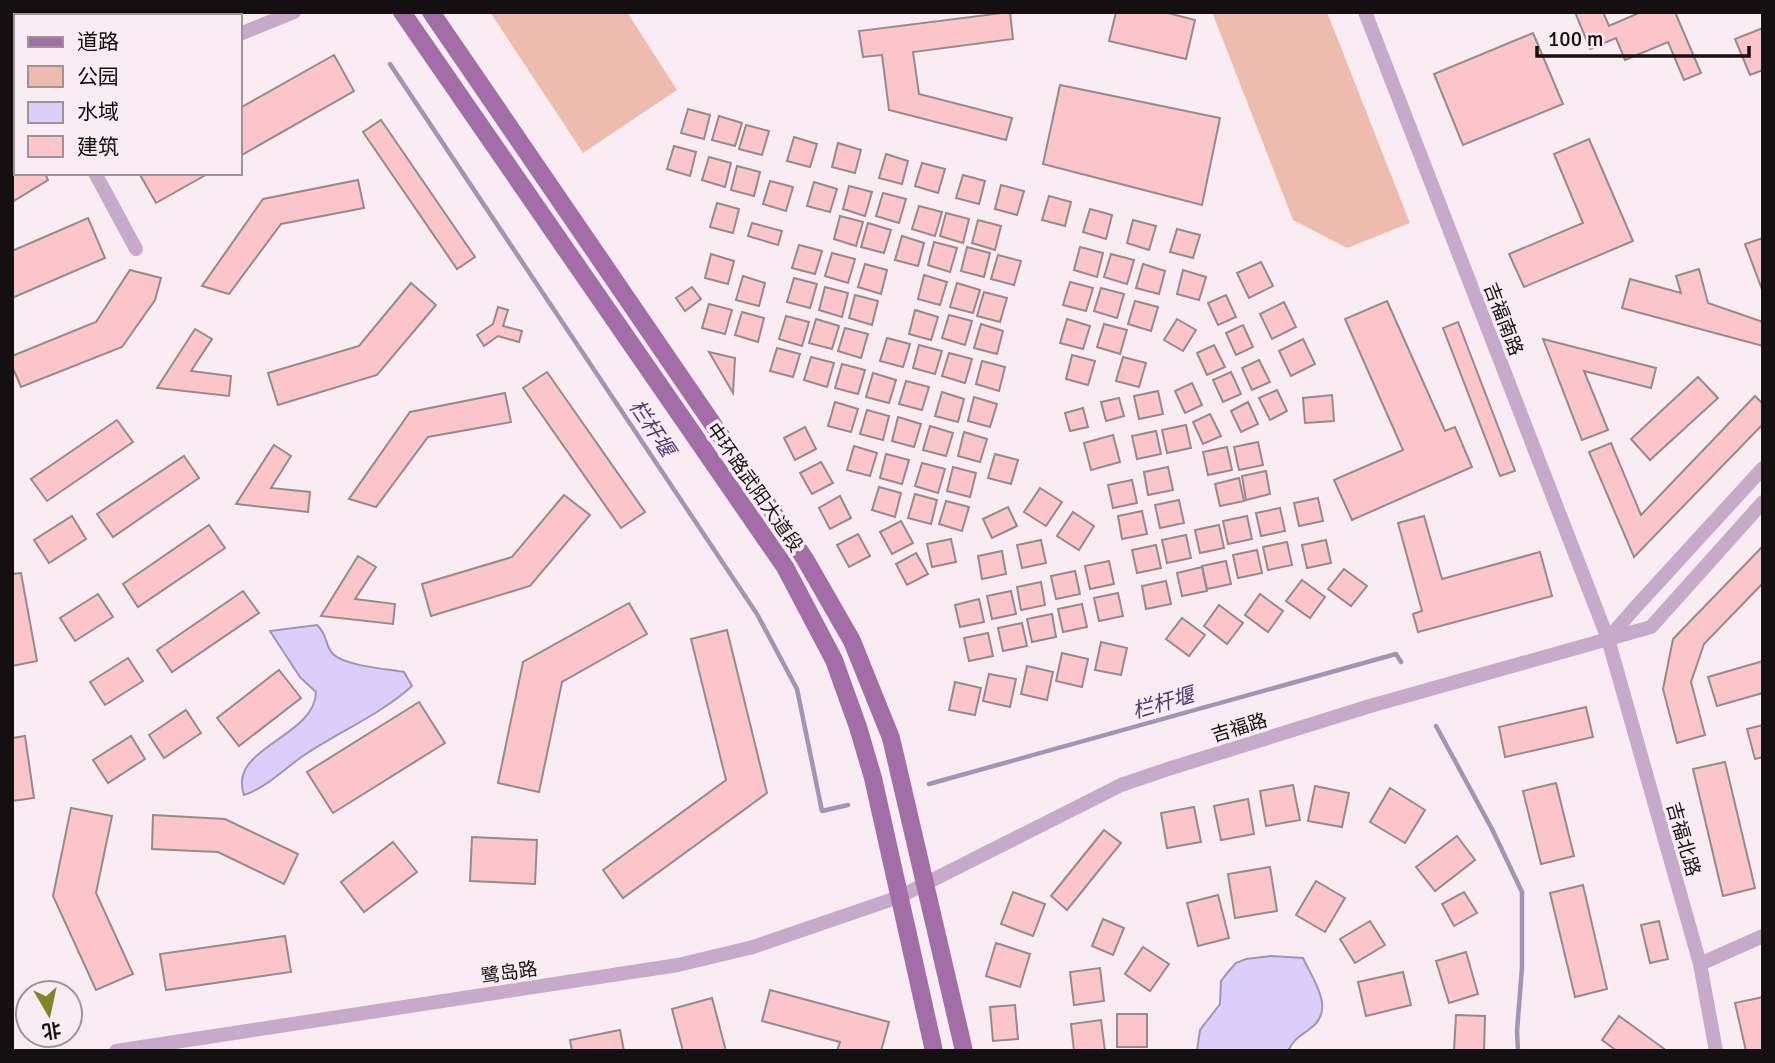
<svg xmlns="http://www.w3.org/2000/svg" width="1775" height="1063" viewBox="0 0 1775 1063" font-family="Signika,'Noto Sans SC',sans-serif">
<rect width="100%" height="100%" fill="#f9ecf2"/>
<g fill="#eebcae">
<path d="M 490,12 L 627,12 L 677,90 L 583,153 Z"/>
<path d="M 1212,12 L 1327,12 L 1410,223 L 1347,248 L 1293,220 Z"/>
</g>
<g fill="#dccefb" stroke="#a095b5" stroke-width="2">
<path d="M 317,625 C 329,637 324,644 333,654 C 345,666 387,669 404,672 L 412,686 C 380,715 338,732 303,756 C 284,769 266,788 244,795 C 227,747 315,738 316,692 L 300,677 L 270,631 Z"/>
<path d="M 1271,956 L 1303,958 C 1313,980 1336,1009 1311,1028 C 1301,1036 1294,1038 1288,1051 L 1197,1051 L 1200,1030 L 1220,1004 L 1221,981 L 1228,972 L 1236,963 L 1246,959 Z"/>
</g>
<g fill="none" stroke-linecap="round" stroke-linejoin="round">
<g stroke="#a095b5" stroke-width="4.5">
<path d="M 390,64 L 757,614 L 797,689 L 822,811 L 848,805"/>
<path d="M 1436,726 L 1492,829 L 1522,892 L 1522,968 L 1517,1031 L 1518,1051"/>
<path d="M 929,784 L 1396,654 L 1401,662"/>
</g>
</g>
<g fill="#fcc5ca" stroke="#978a8b" stroke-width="2">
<path d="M 148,12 L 203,12 L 194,16 L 139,16 Z"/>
<path d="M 1010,12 L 1013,39 L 913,52 L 919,94 L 1012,118 L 1006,140 L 889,110 L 882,55 L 863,57 L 859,31 Z"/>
<path d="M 1116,12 L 1164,12 L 1195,20 L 1186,59 L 1109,41 Z"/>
<path d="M 1575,12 L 1603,12 L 1609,26 L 1641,12 L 1675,12 L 1701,73 L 1684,80 L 1668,42 L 1625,60 L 1616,38 L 1590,49 Z"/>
<path d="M 1763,28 L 1763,70 L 1750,75 L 1735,39 Z"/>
<path d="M 1533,33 L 1563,104 L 1463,145 L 1434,74 Z"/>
<path d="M 334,55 L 354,91 L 240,156 L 240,108 Z"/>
<path d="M 12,65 L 16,75 L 16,83 L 12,85 Z"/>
<path d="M 1060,85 L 1220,118 L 1202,205 L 1043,164 Z"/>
<path d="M 688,109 L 710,115 L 704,139 L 681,133 Z"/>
<path d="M 719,116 L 742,123 L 735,146 L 712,140 Z"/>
<path d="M 381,120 L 475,257 L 457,269 L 363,132 Z"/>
<path d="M 746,125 L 769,131 L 762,155 L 739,149 Z"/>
<path d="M 794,137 L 817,144 L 810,167 L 787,161 Z"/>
<path d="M 1589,139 L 1633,241 L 1524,287 L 1509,254 L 1583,223 L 1554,154 Z"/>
<path d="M 838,143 L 861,150 L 855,173 L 832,167 Z"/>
<path d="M 674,146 L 696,152 L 690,176 L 667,169 Z"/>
<path d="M 886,154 L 908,161 L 902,184 L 879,178 Z"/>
<path d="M 709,157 L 731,163 L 725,187 L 702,180 Z"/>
<path d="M 16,162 L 16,173 L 45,173 L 48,180 L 12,202 L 12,164 Z"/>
<path d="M 922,163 L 945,169 L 938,193 L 915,186 Z"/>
<path d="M 737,166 L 760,172 L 754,196 L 731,190 Z"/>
<path d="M 139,173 L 209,173 L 156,203 Z"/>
<path d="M 963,175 L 985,181 L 979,204 L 956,198 Z"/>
<path d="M 358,180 L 364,208 L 281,224 L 229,294 L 202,286 L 263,199 Z"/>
<path d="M 770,181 L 793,187 L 786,211 L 763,204 Z"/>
<path d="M 814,182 L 837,189 L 830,212 L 807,206 Z"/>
<path d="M 1001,185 L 1024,191 L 1017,215 L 995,209 Z"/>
<path d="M 849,186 L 872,192 L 865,216 L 843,209 Z"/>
<path d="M 883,193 L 906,199 L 899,223 L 876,216 Z"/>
<path d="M 1049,196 L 1071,202 L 1065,226 L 1042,220 Z"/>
<path d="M 717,203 L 739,209 L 733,233 L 710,227 Z"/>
<path d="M 919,206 L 942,212 L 935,236 L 912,229 Z"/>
<path d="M 1090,209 L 1112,215 L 1106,239 L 1083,232 Z"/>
<path d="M 946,213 L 969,219 L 963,243 L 940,236 Z"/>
<path d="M 840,216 L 863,222 L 856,246 L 834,239 Z"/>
<path d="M 88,218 L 105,258 L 12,298 L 12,251 Z"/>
<path d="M 978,220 L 1001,226 L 995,250 L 972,243 Z"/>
<path d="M 1133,220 L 1156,226 L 1149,250 L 1127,243 Z"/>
<path d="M 752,223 L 782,231 L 778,245 L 748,236 Z"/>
<path d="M 868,223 L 891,230 L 884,253 L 861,247 Z"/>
<path d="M 1177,229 L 1200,235 L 1193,258 L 1170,252 Z"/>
<path d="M 902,236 L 924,243 L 918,266 L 895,260 Z"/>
<path d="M 1763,238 L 1763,292 L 1745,244 Z"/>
<path d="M 934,242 L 957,248 L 950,272 L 928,265 Z"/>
<path d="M 799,245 L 822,251 L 815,274 L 792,268 Z"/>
<path d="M 967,247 L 990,253 L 984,277 L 961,271 Z"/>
<path d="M 1080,247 L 1103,253 L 1097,277 L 1074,270 Z"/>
<path d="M 832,253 L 855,259 L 848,283 L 825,276 Z"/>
<path d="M 711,254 L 734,261 L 728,284 L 705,278 Z"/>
<path d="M 1111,254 L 1134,260 L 1127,284 L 1104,277 Z"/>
<path d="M 998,255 L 1021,261 L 1014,285 L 991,279 Z"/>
<path d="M 1261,262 L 1273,286 L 1249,298 L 1237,273 Z"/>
<path d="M 865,264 L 887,270 L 881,294 L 858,287 Z"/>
<path d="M 1143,264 L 1165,271 L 1159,294 L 1136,288 Z"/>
<path d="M 1699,269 L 1708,303 L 1763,322 L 1763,346 L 1622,308 L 1630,279 L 1681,293 L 1676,276 Z"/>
<path d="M 130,270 L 161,278 L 155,300 L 122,347 L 21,387 L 12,366 L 12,356 L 96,322 Z"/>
<path d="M 1183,270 L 1206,277 L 1199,300 L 1177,294 Z"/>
<path d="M 924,275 L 947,282 L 940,305 L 918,299 Z"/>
<path d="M 743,276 L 765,283 L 759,306 L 736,300 Z"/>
<path d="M 794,278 L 817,284 L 810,308 L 787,302 Z"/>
<path d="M 1070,282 L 1093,288 L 1086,311 L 1063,305 Z"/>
<path d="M 411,283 L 436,305 L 377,375 L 278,405 L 268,373 L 359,346 Z"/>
<path d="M 957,283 L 980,290 L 973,313 L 950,307 Z"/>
<path d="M 692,287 L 701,299 L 685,311 L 676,298 Z"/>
<path d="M 825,287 L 848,293 L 842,317 L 819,310 Z"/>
<path d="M 1101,288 L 1124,294 L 1117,318 L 1094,311 Z"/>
<path d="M 984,292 L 1007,298 L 1000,322 L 977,316 Z"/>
<path d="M 855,295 L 878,301 L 872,325 L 849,318 Z"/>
<path d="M 1226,295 L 1236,317 L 1218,325 L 1208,303 Z"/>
<path d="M 1135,301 L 1158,307 L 1151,331 L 1128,324 Z"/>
<path d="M 1387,301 L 1445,431 L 1455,427 L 1472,467 L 1352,520 L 1334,480 L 1403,450 L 1345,319 Z"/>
<path d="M 1284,302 L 1296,327 L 1272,339 L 1260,314 Z"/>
<path d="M 709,304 L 732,310 L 725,334 L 702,328 Z"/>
<path d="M 498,307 L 508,310 L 503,326 L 522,331 L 519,342 L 498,336 L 484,346 L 477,335 L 493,324 Z"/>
<path d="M 915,310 L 938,317 L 931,340 L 909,334 Z"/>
<path d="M 742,312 L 764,318 L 758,342 L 735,335 Z"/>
<path d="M 949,315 L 972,321 L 965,345 L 942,338 Z"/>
<path d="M 786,316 L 809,322 L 802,346 L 779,339 Z"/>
<path d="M 816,319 L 839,326 L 832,349 L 809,343 Z"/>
<path d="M 1067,319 L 1090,326 L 1083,349 L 1060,343 Z"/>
<path d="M 1177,319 L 1196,330 L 1183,351 L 1164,340 Z"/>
<path d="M 1458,322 L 1515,471 L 1500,476 L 1443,328 Z"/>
<path d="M 981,324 L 1003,331 L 997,354 L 974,348 Z"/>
<path d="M 1104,324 L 1127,330 L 1120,354 L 1097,347 Z"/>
<path d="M 1243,325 L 1253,347 L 1236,355 L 1226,333 Z"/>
<path d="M 845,328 L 868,334 L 861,358 L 838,351 Z"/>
<path d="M 195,329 L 212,339 L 191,371 L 231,376 L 229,396 L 157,388 Z"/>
<path d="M 887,338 L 910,344 L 903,367 L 880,361 Z"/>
<path d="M 1303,339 L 1315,364 L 1291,376 L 1279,351 Z"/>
<path d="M 1543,339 L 1656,368 L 1651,388 L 1584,371 L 1608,430 L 1582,440 Z"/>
<path d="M 919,345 L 942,351 L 935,374 L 913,368 Z"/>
<path d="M 1214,345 L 1225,367 L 1207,375 L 1197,353 Z"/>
<path d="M 777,348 L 800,354 L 793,377 L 770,371 Z"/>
<path d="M 709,352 L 735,358 L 733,393 Z"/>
<path d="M 949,353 L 972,359 L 965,383 L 942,376 Z"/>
<path d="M 1072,355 L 1095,361 L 1088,385 L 1066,379 Z"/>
<path d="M 811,357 L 834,363 L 827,387 L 804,380 Z"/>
<path d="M 1123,357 L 1146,363 L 1139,387 L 1116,381 Z"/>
<path d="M 1259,360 L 1270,382 L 1252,390 L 1242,368 Z"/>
<path d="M 982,361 L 1005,367 L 999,391 L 976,384 Z"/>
<path d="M 842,364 L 865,370 L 858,394 L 835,388 Z"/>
<path d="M 547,372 L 645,512 L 621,528 L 523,388 Z"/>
<path d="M 1231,372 L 1241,394 L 1223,402 L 1213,380 Z"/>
<path d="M 873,373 L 896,380 L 889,403 L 866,397 Z"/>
<path d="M 1698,377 L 1718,398 L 1650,460 L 1631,439 Z"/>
<path d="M 906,381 L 929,387 L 922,410 L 899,404 Z"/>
<path d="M 1192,383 L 1202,405 L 1185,413 L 1175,391 Z"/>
<path d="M 1277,390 L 1287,411 L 1270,420 L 1259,398 Z"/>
<path d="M 1158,391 L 1163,414 L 1139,419 L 1134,396 Z"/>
<path d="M 942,392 L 964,399 L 958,422 L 935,416 Z"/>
<path d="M 505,393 L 511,422 L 428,437 L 376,507 L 349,499 L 410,412 Z"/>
<path d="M 1332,395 L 1334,421 L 1305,423 L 1303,398 Z"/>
<path d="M 1755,396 L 1763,404 L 1763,424 L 1634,557 L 1589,452 L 1611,443 L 1641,515 Z"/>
<path d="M 974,397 L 997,404 L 990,427 L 968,421 Z"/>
<path d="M 1119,398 L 1124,416 L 1106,421 L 1101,402 Z"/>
<path d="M 835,402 L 858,409 L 851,432 L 828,426 Z"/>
<path d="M 1248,402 L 1258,424 L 1241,432 L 1231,411 Z"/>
<path d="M 1083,408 L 1088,427 L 1070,431 L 1065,413 Z"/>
<path d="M 867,410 L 889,416 L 883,440 L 860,434 Z"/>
<path d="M 1210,414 L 1221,436 L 1203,444 L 1193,422 Z"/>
<path d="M 898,417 L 921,424 L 914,447 L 892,441 Z"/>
<path d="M 117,420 L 133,442 L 47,501 L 31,479 Z"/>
<path d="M 1186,425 L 1191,448 L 1167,453 L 1162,430 Z"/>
<path d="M 930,426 L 953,433 L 946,456 L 923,450 Z"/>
<path d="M 805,427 L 816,449 L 795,460 L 784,438 Z"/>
<path d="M 1156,431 L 1161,454 L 1137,459 L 1132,436 Z"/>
<path d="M 964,432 L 987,439 L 980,462 L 958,456 Z"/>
<path d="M 1113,435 L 1120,462 L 1091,470 L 1084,443 Z"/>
<path d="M 1258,442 L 1263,465 L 1239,470 L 1234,447 Z"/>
<path d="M 274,445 L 291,456 L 271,488 L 310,492 L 308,512 L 236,504 Z"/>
<path d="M 854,446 L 877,453 L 870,476 L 847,470 Z"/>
<path d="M 1227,447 L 1232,470 L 1208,475 L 1203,452 Z"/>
<path d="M 886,454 L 909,460 L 902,484 L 880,478 Z"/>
<path d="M 995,454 L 1018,460 L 1011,484 L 988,478 Z"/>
<path d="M 184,456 L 199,478 L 113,537 L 97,514 Z"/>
<path d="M 821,462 L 833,483 L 812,494 L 800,473 Z"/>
<path d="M 922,463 L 945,469 L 938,493 L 915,486 Z"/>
<path d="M 953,467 L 976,473 L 970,497 L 947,491 Z"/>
<path d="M 1168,467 L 1173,490 L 1148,495 L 1144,472 Z"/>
<path d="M 1266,471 L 1270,494 L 1246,500 L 1242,476 Z"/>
<path d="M 1239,478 L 1244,501 L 1220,506 L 1215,484 Z"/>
<path d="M 1132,480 L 1137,503 L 1113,508 L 1108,485 Z"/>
<path d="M 879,487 L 901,493 L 895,517 L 872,510 Z"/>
<path d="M 1040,488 L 1062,502 L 1046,526 L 1024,512 Z"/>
<path d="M 915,494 L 937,500 L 931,524 L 908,518 Z"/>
<path d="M 564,495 L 590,515 L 530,586 L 431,616 L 422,584 L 512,557 Z"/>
<path d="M 840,496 L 851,518 L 830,529 L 819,508 Z"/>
<path d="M 1318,498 L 1323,521 L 1299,526 L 1294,503 Z"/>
<path d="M 1179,500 L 1184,523 L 1160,528 L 1155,505 Z"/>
<path d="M 946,501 L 969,507 L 962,531 L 939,524 Z"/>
<path d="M 1008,507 L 1017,526 L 992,538 L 983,519 Z"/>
<path d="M 1280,508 L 1285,531 L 1261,536 L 1256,513 Z"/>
<path d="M 1142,511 L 1147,534 L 1122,539 L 1118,516 Z"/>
<path d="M 1073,512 L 1094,526 L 1079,550 L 1057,536 Z"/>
<path d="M 72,516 L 86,539 L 49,563 L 34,540 Z"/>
<path d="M 1247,516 L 1252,539 L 1228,544 L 1223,521 Z"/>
<path d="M 1424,516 L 1442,579 L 1540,552 L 1552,596 L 1418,632 L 1413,614 L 1422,611 L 1398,523 Z"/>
<path d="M 901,521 L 913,543 L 892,554 L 880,532 Z"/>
<path d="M 209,525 L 225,548 L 138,607 L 123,584 Z"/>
<path d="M 1219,525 L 1224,548 L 1200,553 L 1195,530 Z"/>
<path d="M 858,534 L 870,556 L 849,567 L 837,545 Z"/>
<path d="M 1186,535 L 1191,558 L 1167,563 L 1162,540 Z"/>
<path d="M 951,539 L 956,562 L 932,567 L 927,544 Z"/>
<path d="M 1041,540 L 1046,563 L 1022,568 L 1017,545 Z"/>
<path d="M 1326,540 L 1331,563 L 1307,568 L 1302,545 Z"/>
<path d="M 1287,542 L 1292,565 L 1268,570 L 1263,547 Z"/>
<path d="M 1156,545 L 1161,568 L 1137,573 L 1132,550 Z"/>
<path d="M 1763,546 L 1763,583 L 1704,644 L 1691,682 L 1705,735 L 1677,743 L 1663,689 L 1673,639 Z"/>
<path d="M 1257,550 L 1262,573 L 1238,578 L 1233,555 Z"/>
<path d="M 1002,551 L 1006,574 L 982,579 L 978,556 Z"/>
<path d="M 916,553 L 928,574 L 907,585 L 896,564 Z"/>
<path d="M 358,556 L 376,567 L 355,599 L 395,604 L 393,624 L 321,616 Z"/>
<path d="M 1109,561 L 1114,584 L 1090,589 L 1085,566 Z"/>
<path d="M 1226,561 L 1231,584 L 1207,589 L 1202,566 Z"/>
<path d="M 1202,567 L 1207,591 L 1182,596 L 1177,573 Z"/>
<path d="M 1344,569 L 1367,586 L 1351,606 L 1328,589 Z"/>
<path d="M 1075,571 L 1080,594 L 1056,599 L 1051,576 Z"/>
<path d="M 21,573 L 37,661 L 12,666 L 12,574 Z"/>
<path d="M 1302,580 L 1325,597 L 1310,618 L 1286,601 Z"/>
<path d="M 1166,581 L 1171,604 L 1146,609 L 1142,586 Z"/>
<path d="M 1041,582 L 1045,605 L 1021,610 L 1017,587 Z"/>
<path d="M 243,591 L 259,613 L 172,672 L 157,650 Z"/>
<path d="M 1011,591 L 1016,614 L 992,619 L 987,596 Z"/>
<path d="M 1118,593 L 1123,616 L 1099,621 L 1094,598 Z"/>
<path d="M 98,594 L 113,617 L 75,641 L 60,618 Z"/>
<path d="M 1260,594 L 1283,611 L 1268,632 L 1245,615 Z"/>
<path d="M 979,599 L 984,622 L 960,627 L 955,605 Z"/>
<path d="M 629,603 L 647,634 L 562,682 L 539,792 L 498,783 L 523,662 Z"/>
<path d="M 1082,604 L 1087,627 L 1063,632 L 1058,609 Z"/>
<path d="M 1219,605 L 1243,623 L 1227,644 L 1204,626 Z"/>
<path d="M 1052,614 L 1056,637 L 1032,642 L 1027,619 Z"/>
<path d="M 1182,618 L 1205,635 L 1189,656 L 1166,639 Z"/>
<path d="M 1022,623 L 1027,646 L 1003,651 L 998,628 Z"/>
<path d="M 727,630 L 767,793 L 623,898 L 603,870 L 726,780 L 691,639 Z"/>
<path d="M 988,633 L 993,656 L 969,661 L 964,638 Z"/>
<path d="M 1101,642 L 1127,648 L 1121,675 L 1095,670 Z"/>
<path d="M 1062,653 L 1088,659 L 1082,687 L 1056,681 Z"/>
<path d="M 128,658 L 143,681 L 105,705 L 90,682 Z"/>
<path d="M 1763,661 L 1763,693 L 1717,706 L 1708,677 Z"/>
<path d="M 1027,666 L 1053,672 L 1047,700 L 1021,694 Z"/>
<path d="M 279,670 L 301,698 L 239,746 L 217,718 Z"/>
<path d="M 989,674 L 1016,679 L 1010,707 L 983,701 Z"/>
<path d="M 955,682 L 981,688 L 975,715 L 949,710 Z"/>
<path d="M 419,702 L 445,743 L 333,813 L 307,772 Z"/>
<path d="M 1586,707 L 1593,737 L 1505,757 L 1499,727 Z"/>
<path d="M 186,710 L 201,733 L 164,758 L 149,735 Z"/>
<path d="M 1763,725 L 1763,757 L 1755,759 L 1747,729 Z"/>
<path d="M 25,736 L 34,798 L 12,801 L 12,738 Z"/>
<path d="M 131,736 L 145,759 L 108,783 L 93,760 Z"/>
<path d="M 1725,762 L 1755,888 L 1723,896 L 1693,769 Z"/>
<path d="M 1556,783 L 1574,856 L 1541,864 L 1523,791 Z"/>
<path d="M 1293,785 L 1300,820 L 1266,826 L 1260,791 Z"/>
<path d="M 1315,786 L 1349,793 L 1342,827 L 1308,821 Z"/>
<path d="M 1390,788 L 1425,810 L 1405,843 L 1370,822 Z"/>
<path d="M 1248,799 L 1254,834 L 1221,840 L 1214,806 Z"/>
<path d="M 1194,807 L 1201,842 L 1167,848 L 1161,813 Z"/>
<path d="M 71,808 L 112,816 L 96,893 L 133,974 L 96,990 L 53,896 Z"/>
<path d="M 153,815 L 225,819 L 298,854 L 284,884 L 218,852 L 152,849 Z"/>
<path d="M 1104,830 L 1121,843 L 1067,910 L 1051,896 Z"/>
<path d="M 1457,836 L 1475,860 L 1435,891 L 1416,867 Z"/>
<path d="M 472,837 L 537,840 L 535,884 L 470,881 Z"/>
<path d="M 393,842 L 417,872 L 364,912 L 341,882 Z"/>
<path d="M 1270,867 L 1277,911 L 1235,918 L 1228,874 Z"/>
<path d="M 1316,881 L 1345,898 L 1325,932 L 1296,915 Z"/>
<path d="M 1583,885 L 1607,989 L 1575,997 L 1550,893 Z"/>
<path d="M 1013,892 L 1045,904 L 1033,936 L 1001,924 Z"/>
<path d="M 1464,892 L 1477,913 L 1454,926 L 1442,904 Z"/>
<path d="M 1218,895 L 1229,938 L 1198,946 L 1187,903 Z"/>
<path d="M 1103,919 L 1124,928 L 1113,955 L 1092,946 Z"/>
<path d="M 1370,921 L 1385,945 L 1355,963 L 1340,939 Z"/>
<path d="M 1659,921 L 1668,959 L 1650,963 L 1641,925 Z"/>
<path d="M 285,936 L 291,972 L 166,990 L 160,954 Z"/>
<path d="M 996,943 L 1030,954 L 1020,987 L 986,976 Z"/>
<path d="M 1143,947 L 1169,964 L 1150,991 L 1125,974 Z"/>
<path d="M 1466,952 L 1478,994 L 1449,1003 L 1436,961 Z"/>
<path d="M 1100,968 L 1104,1001 L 1074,1005 L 1070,972 Z"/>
<path d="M 1403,972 L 1411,1005 L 1366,1016 L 1358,982 Z"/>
<path d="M 770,990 L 889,1022 L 881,1051 L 837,1051 L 840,1042 L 762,1021 Z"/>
<path d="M 1763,997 L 1763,1051 L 1746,1051 L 1735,1003 Z"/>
<path d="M 712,998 L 726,1051 L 683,1051 L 672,1009 Z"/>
<path d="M 1015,1005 L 1018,1039 L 993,1041 L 990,1007 Z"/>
<rect x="1117" y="1014" width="30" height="33"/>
<path d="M 1456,1015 L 1485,1016 L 1484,1051 L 1454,1050 Z"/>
<path d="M 1619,1016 L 1667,1051 L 1617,1051 L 1602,1040 Z"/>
<path d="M 1101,1020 L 1105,1051 L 1074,1051 L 1071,1024 Z"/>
<path d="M 620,1030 L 624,1051 L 572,1051 L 570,1040 Z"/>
</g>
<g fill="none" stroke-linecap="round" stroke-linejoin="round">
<g stroke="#c7aac9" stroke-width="14">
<path d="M 16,12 L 18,16"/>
<path d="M 1365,12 L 1608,639 L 1700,964 L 1716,1051"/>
<path d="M 240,34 L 294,12"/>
<path d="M 12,125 L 16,123"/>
<path d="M 95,173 L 136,249"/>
<path d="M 1608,639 L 1633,610 L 1763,468"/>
<path d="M 1700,964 L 1763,936"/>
<path d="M 116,1051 L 678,965 L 753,947 L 899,897 L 1121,785 L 1168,769 L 1370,706 L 1651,627 L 1763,502"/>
</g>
<g stroke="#a36da7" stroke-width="18">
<path d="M 402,12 L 785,567 L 834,660 L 858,727 L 873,778 L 934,1051"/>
<path d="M 431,12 L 805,559 L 852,641 L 891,738 L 964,1051"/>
</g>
</g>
<g text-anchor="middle" stroke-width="7" stroke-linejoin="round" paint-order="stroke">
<g font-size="19" fill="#141012" stroke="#f9ecf2">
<text transform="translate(1504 319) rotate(69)" y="7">吉福南路</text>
<text transform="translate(755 487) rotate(55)" y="7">中环路武阳大道段</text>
<text transform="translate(1239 727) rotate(-17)" y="7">吉福路</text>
<text transform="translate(1684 839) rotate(74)" y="7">吉福北路</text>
<text transform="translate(509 972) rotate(-9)" y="7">鹭岛路</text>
</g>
<g font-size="21" font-style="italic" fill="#4f3a72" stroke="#f9ecf2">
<text transform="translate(652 428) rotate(56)" y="7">栏杆堰</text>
<text transform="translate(1163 703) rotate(-16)" y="7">栏杆堰</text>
</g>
</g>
<rect width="1775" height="1063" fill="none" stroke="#141012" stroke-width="28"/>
<rect x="14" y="14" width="228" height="161" fill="#f9ecf2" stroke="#9d9498" stroke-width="2"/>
<rect x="28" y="37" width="35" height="10" fill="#a36da7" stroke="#9d9498" stroke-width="2"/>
<text x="77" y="49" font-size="21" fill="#141012">道路</text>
<rect x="28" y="66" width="35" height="21" fill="#eebcae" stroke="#9d9498" stroke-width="2"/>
<text x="77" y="84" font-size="21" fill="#141012">公园</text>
<rect x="28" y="102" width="35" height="21" fill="#dccefb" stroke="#9d9498" stroke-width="2"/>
<text x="77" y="119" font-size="21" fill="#141012">水域</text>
<rect x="28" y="136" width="35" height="21" fill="#fcc5ca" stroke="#9d9498" stroke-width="2"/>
<text x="77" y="154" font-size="21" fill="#141012">建筑</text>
<g transform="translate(49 1014) rotate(171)"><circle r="33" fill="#f9ecf2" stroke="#9d9498" stroke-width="2"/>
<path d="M0-5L12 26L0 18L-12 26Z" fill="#84832c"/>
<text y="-10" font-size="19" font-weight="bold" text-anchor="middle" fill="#141012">北</text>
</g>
<path d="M1537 46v10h212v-10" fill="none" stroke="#141012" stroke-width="3.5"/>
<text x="1548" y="46" font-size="21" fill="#141012" stroke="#f9ecf2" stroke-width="5" paint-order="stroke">100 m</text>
</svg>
